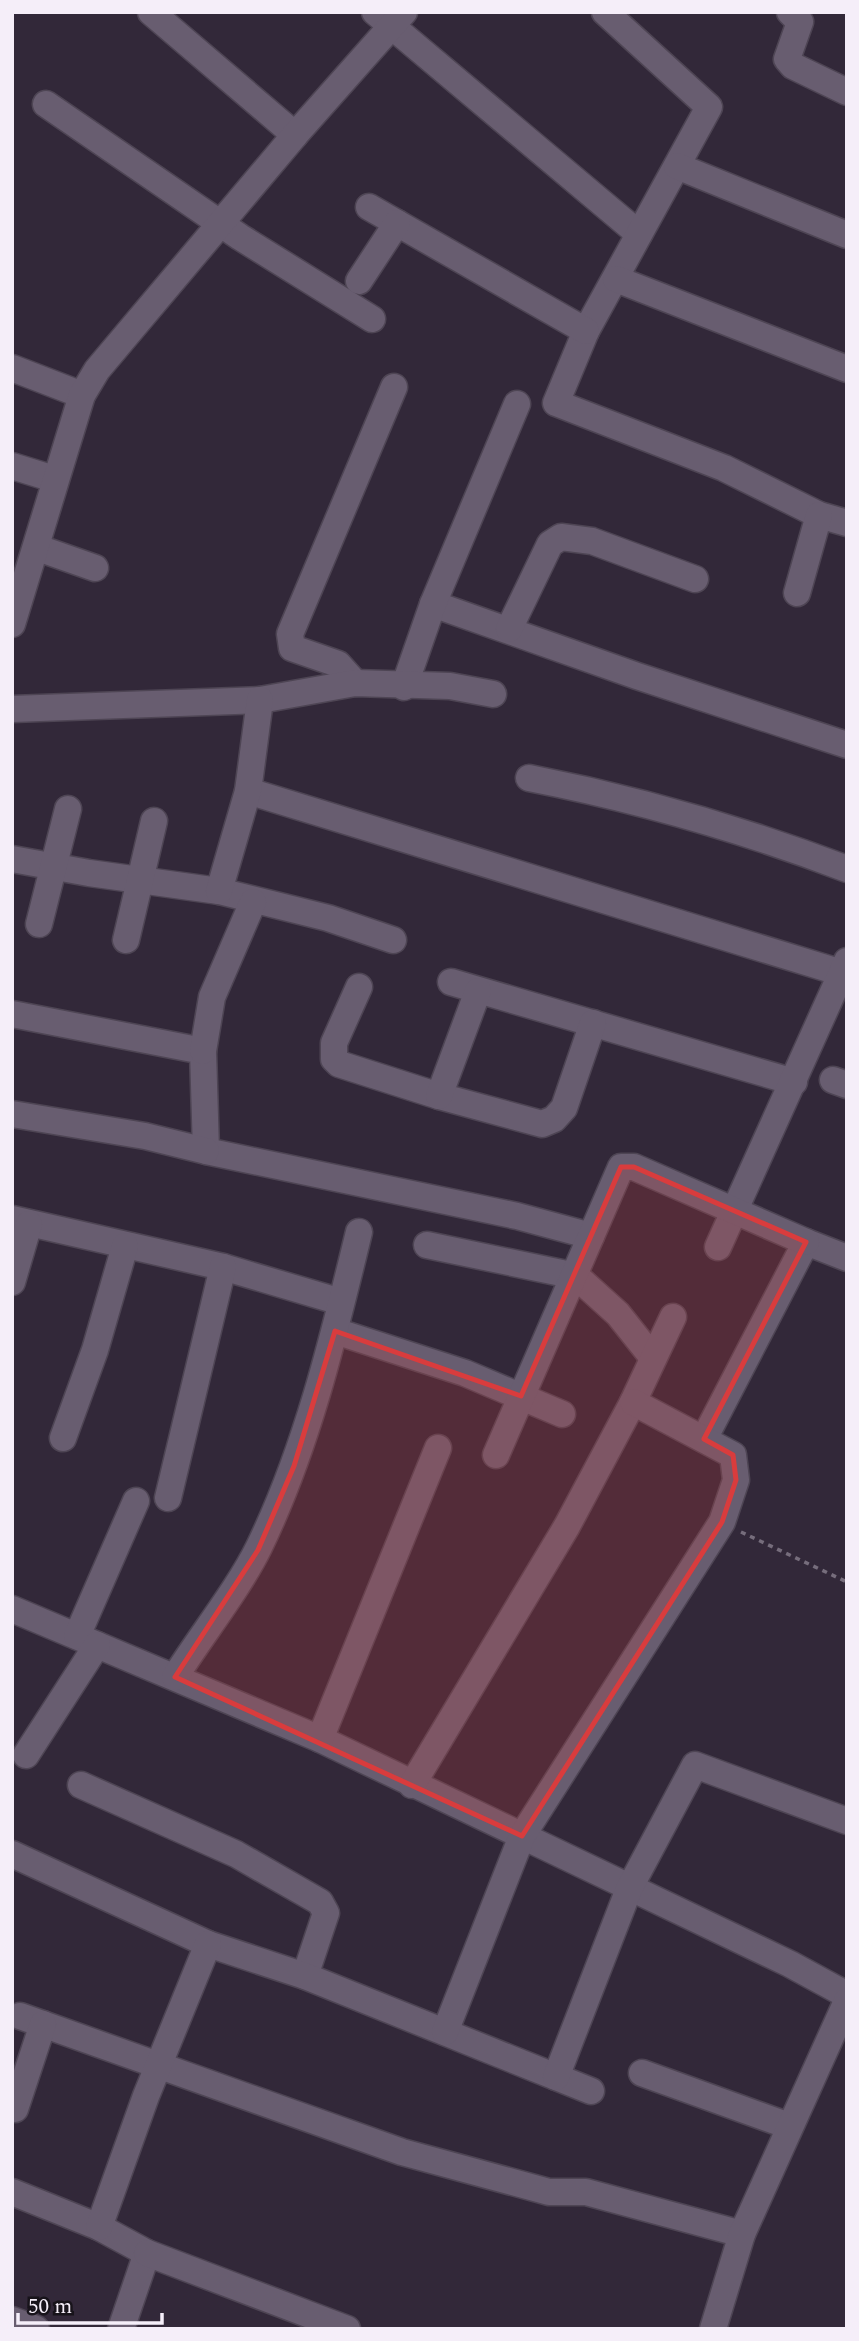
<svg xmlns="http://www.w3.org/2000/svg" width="859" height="2341" viewBox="0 0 859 2341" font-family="Spectral,serif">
<rect width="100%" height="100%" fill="#322839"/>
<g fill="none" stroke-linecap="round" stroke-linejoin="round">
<defs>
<g id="minor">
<path d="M 151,12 L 295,135"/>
<path d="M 375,12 L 639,234"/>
<path d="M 605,12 L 709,107 L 586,331 L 556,403 L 724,468 L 819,515 L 847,523"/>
<path d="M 790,12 L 800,22 L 787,59 L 793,66 L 847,92"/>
<path d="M 46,104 L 240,237 L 372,319"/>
<path d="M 677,166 L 847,235"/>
<path d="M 369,207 L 586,331"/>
<path d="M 616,279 L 847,369"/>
<path d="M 359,281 L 397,223"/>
<path d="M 12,368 L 82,395"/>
<path d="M 12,466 L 54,479"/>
<path d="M 38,548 L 95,568"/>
<path d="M 797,593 L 819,515"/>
<path d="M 433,604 L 637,676 L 847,745"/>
<path d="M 12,624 L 82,395 L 97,370 L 295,135 L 404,12"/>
<path d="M 509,629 L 550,544 L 561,537 L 592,541 L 695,579"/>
<path d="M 355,683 L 338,664 L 292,648 L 290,634 L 394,387"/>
<path d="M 404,687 L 433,604 L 517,404"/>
<path d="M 12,709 L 260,700 L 355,683 L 450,686 L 493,694"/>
<path d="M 529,778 C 637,799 744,830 847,869"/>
<path d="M 248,791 L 842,973"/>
<path d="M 12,859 L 89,873 L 219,891 L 328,918 L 393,940"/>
<path d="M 219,891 L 248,791 L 260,700"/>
<path d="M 39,924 L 68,809"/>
<path d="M 126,940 L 154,821"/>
<path d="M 451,982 L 794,1082"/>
<path d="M 359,987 L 334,1043 L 334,1059 L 339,1064 L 439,1096 L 542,1124 L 554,1119 L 564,1108 L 593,1023"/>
<path d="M 12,1014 L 203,1051 L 206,1151 L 517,1216 L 591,1236"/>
<path d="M 203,1051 L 212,997 L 253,902"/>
<path d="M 833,1080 L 847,1085"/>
<path d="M 439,1096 L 478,991"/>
<path d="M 12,1114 L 145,1136 L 206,1151"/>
<path d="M 12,1219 L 223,1267 L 341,1302"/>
<path d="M 427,1245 L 576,1276 L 618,1314 L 653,1358"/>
<path d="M 718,1247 L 847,961"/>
<path d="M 12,1282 L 29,1224"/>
<path d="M 335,1331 L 465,1373 L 562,1414"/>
<path d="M 63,1438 L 95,1350 L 125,1246"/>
<path d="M 704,1439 L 806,1242 L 847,1258"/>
<path d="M 496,1455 L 621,1167 L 634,1167 L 806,1242"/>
<path d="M 168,1498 L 223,1267"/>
<path d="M 12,1609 L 320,1739 L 790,1964 L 847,1995"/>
<path d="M 77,1636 L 136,1501"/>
<path d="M 175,1677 C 200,1637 239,1588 259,1547 C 307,1448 333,1339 359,1232"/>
<path d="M 320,1739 L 438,1448"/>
<path d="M 26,1755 L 97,1645"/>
<path d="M 81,1785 L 236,1854 L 320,1902 L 326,1913 L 305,1976"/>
<path d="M 412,1785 L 567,1526 L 633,1402 L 673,1317"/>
<path d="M 12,1854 L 208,1944 L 305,1976 L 591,2091"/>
<path d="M 20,2016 L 402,2152 L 549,2192 L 586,2192 L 742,2234"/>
<path d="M 445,2032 L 522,1836 L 722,1522 L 736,1480 L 733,1455 L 633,1402"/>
<path d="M 642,2073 L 789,2126"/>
<path d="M 556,2077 L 629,1889 L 695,1765 L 847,1821"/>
<path d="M 15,2109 L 43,2024"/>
<path d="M 12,2192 L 99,2227 L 147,2253 L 121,2329"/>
<path d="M 99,2227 L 146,2096 L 208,1944"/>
<path d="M 147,2253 L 347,2329"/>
<path d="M 12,2320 L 36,2329"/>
<path d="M 713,2329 L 742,2234 L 847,2001"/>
</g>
</defs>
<use href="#minor" stroke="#4e4554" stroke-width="29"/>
<path stroke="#766d7c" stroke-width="3.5" stroke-dasharray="5 5" stroke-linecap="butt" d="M 741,1532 L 847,1582"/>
<use href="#minor" stroke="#685d70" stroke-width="26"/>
</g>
<path fill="#d93c3d" fill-opacity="0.2" stroke="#d93c3d" stroke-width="5" stroke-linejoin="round" d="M 621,1167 L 634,1167 L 806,1242 L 704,1439 L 733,1455 L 736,1480 L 722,1522 L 522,1836 L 175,1677 L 258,1550 L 294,1466 L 335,1331 L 521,1396 Z"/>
<rect width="859" height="2341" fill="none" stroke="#f5eef9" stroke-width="28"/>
<path d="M18 2313v10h144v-10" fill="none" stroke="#f5eef9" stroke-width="3.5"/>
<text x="28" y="2313" font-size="21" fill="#f5eef9" stroke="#17131a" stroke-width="5" paint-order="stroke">50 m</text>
</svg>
